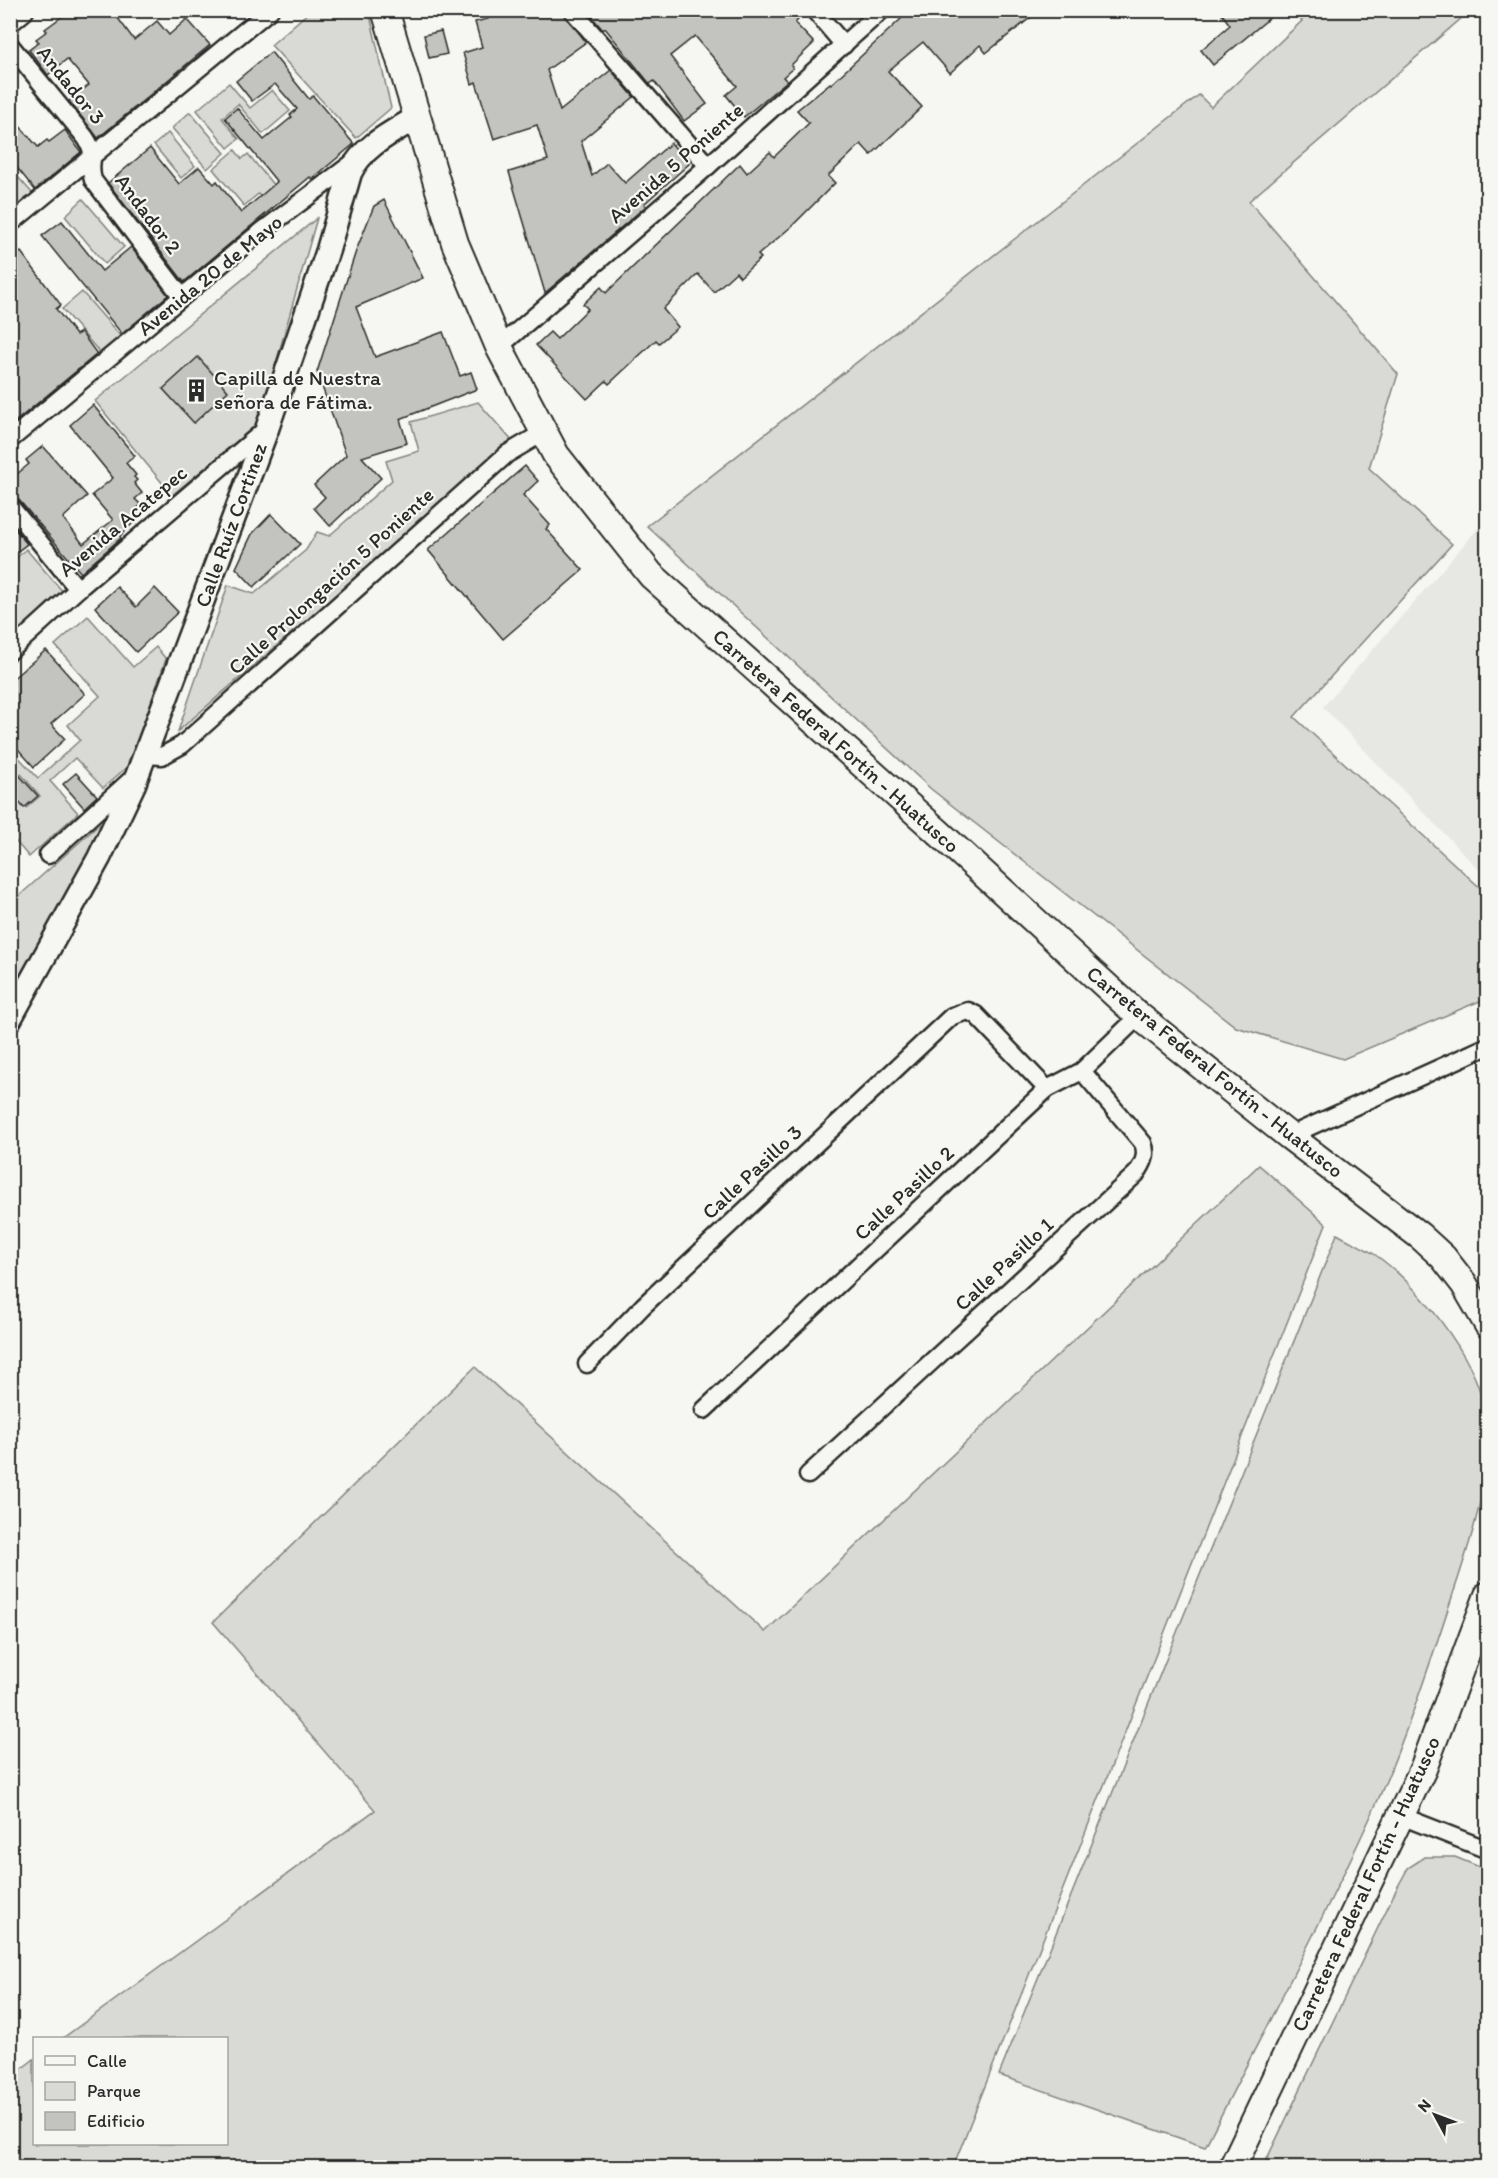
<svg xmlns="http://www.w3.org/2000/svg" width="1498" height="2178" viewBox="0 0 1498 2178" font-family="Itim,sans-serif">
<rect width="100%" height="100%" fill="#f6f6f2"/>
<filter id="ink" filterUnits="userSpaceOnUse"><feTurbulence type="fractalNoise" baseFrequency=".0167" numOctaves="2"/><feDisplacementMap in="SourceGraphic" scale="12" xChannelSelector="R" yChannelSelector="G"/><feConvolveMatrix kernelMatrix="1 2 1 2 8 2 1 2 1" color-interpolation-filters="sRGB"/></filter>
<g filter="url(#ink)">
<path fill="#e7e7e3" d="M 1487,518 L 1488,865 L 1484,875 L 1323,707 Z"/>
<g fill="#d9d9d5" stroke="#828280" stroke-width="1.5">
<path d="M 310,11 L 369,11 L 391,108 L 356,138 L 271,45 Z"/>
<path d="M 1294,11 L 1470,11 L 1249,201 L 1398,374 L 1369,468 L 1452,544 L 1294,717 L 1487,894 L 1487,998 L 1343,1059 L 1236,1027 L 931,789 L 647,526 L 1199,95 L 1211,107 L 1302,21 Z"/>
<path d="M 229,83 L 250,108 L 272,90 L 290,111 L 263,134 L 238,104 L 222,118 L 239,139 L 228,148 L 197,110 Z"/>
<path d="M 190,112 L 225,153 L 207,169 L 172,128 Z"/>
<path d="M 168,133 L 195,166 L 181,178 L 154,145 Z"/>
<path d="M 235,150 L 242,159 L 248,154 L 284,198 L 264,201 L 258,194 L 244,206 L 213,169 Z"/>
<path d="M 10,168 L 33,194 L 11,213 L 10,213 Z"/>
<path d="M 83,199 L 124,247 L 105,264 L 65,216 Z"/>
<path d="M 317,218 L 259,423 L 172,495 L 95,401 Z"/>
<path d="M 82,292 L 122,338 L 102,355 L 62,309 Z"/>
<path d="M 478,402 L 513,442 L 178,731 L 228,585 L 254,594 L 306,550 L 317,532 L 329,536 L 392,480 L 386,461 L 419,451 L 411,422 Z"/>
<path d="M 26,549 L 64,593 L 11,639 L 11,563 Z"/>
<path d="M 88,616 L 133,667 L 156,647 L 166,659 L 129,765 L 103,788 L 75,758 L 50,781 L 78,813 L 29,857 L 11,836 L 11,791 L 26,808 L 40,796 L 21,774 L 11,783 L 10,748 L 38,778 L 80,740 L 68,725 L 100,696 L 55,645 Z"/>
<path d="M 111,814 L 11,996 L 11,903 Z"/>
<path d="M 1259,1165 L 1326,1224 L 953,2167 L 11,2167 L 11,2077 L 34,2059 L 34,2144 L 226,2144 L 226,2038 L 63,2038 L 375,1810 L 213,1622 L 475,1367 L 765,1632 Z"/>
<path d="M 1337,1234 C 1349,1241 1362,1246 1374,1254 C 1416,1282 1475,1356 1484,1407 C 1496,1474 1469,1546 1448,1609 C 1425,1679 1401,1750 1370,1818 C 1319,1929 1260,2037 1205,2147 L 999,2075 Z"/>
<path d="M 1425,1857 L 1455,1857 L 1487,1870 L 1487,2167 L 1263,2167 L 1396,1890 L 1408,1868 Z"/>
</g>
<g fill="#c3c3c0" stroke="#2b2b2b" stroke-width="1.5">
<path d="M 71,10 L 112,10 L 134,40 L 157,21 L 169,35 L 187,19 L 210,45 L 98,138 L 69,101 L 89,85 L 67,59 L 48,75 L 29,50 L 39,42 L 36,39 L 47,31 L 45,29 Z"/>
<path d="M 486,10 L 562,10 L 586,42 L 547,70 L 560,111 L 611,70 L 634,97 L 581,141 L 592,176 L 607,163 L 625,183 L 671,143 L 689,164 L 644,204 L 646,206 L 545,293 L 509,172 L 548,160 L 537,125 L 494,139 L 476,82 L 472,84 L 463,53 L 482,47 L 475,22 L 488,19 Z"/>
<path d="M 586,10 L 789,10 L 798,20 L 795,23 L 814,43 L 791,65 L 793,68 L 783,77 L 787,81 L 744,117 L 726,95 L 737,86 L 695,36 L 670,56 L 707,104 L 684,121 L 654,81 L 650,84 L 605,28 L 603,30 Z"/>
<path d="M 894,10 L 1040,10 L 986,53 L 980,45 L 950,73 L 923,42 L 888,71 L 922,107 L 871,155 L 861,144 L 828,176 L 835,183 L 792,226 L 758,255 L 761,258 L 740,277 L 736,272 L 714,292 L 698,274 L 663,309 L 678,327 L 659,343 L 656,340 L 609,384 L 606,381 L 587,399 L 536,345 L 550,332 L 557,339 L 588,309 L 583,304 L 601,287 L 606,293 L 740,164 L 747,173 L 770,152 L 774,157 L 809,123 L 797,110 L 830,83 L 831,84 L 901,19 Z"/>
<path d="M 1219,10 L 1279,10 L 1213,65 L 1201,50 L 1230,25 Z"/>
<path d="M 441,31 L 447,54 L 429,58 L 424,35 Z"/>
<path d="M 271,52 L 309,99 L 313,96 L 354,144 L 312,179 L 310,177 L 184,282 L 108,183 L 150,148 L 179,184 L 199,167 L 214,184 L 217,181 L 241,213 L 277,182 L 225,118 L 237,108 L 264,140 L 292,117 L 290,115 L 297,109 L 275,84 L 252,101 L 236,81 Z"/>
<path d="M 10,115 L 38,147 L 47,140 L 49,142 L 65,130 L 81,152 L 35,190 L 10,159 Z"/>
<path d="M 384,200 L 423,278 L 356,307 L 375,357 L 443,332 L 460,376 L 471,372 L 477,389 L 400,419 L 407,443 L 362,457 L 381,478 L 330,526 L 314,508 L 325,497 L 314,485 L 346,455 L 317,372 L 356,251 L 374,206 Z"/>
<path d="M 62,221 L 102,271 L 131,247 L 168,295 L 122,334 L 42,236 Z"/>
<path d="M 21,252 L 61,305 L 56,309 L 76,335 L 81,332 L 97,354 L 10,426 L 10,260 Z"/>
<path d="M 198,357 L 228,391 L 194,423 L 163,389 Z"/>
<path d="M 93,405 L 135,456 L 126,463 L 136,475 L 134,477 L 137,480 L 134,483 L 142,493 L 135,499 L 141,505 L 136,509 L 141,515 L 120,536 L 121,538 L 81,573 L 18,499 L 10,496 L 10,480 L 29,464 L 26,460 L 43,446 L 87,496 L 63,518 L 83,544 L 113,520 L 92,495 L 113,478 L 70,425 Z"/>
<path d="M 525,466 L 538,481 L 523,495 L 550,525 L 546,529 L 583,570 L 503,639 L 428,550 Z"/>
<path d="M 271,514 L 300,544 L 254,587 L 236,568 L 252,534 Z"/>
<path d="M 10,523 L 27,544 L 10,557 Z"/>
<path d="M 117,587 L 136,607 L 155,588 L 178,612 L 136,652 L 95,607 Z"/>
<path d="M 46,650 L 85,694 L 51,724 L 65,739 L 34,767 L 10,740 L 10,681 Z"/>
<path d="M 76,773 L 97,796 L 84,808 L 63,784 Z"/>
<path d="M 20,776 L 38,796 L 24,808 L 10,792 L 10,784 Z"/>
</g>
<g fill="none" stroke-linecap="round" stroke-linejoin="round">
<defs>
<g id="street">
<path d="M 572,10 L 708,166"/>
<path d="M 814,10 L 844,45"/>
<path d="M 10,45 L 85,137 C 99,157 87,161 93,180 L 182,297"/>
<path d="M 10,224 L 270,10"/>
<path d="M 499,347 L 708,166 L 882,10"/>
<path d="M 10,440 L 253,238 L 354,162"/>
<path d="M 10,506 L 78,589"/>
<path d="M 10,651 L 78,589 L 266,429"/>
<path d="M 146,755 L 162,756 L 182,745 L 507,454 L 544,432"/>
<path d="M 48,855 L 134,777"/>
<path d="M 1289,1136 L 1488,1046"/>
<path d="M 587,1364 L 643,1306 L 952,1016 L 968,1011 L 976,1015 L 1047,1089"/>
<path d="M 704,1410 L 1047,1089 L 1082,1071 L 1139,1016"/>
<path d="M 808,1475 L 1136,1174 C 1143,1164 1148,1155 1143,1143 L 1082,1071"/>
<path d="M 1401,1816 L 1488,1850"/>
</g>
<g id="secondary">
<path d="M 10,20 L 22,10"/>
<path d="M 10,1019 L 99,858 L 134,784 L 267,429 L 328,250 L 350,173 C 363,146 391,133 416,118"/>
</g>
<g id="primary">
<path d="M 385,10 L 455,243 L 499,347 L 556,455 L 651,575 L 938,832 L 1139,1016 L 1289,1136 L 1420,1236 L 1443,1257 L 1464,1284 L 1488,1325"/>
<path d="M 1232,2168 L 1423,1769 L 1488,1595"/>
</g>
</defs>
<use href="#street" stroke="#2b2b2b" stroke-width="21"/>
<use href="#secondary" stroke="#2b2b2b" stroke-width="27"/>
<use href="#primary" stroke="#2b2b2b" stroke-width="30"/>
<use href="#street" stroke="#f6f6f2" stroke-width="16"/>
<use href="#secondary" stroke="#f6f6f2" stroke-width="22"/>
<use href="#primary" stroke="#f6f6f2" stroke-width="26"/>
</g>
</g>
<defs>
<symbol id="building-bare" viewBox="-9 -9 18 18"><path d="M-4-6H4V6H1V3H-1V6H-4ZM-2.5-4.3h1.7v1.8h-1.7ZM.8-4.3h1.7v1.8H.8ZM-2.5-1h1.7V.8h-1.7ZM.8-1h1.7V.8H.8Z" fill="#2b2b2b" stroke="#f6f6f2" stroke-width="2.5" paint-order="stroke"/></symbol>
</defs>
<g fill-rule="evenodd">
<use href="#building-bare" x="180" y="374" width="33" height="33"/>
</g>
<g text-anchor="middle" stroke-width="4.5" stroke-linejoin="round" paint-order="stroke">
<g font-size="21" fill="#2b2b2b" stroke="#f6f6f2">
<text transform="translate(71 85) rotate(51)" y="7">Andador 3</text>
<text transform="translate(676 163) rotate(-41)" y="7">Avenida 5 Poniente</text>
<text transform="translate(148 214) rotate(53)" y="7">Andador 2</text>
<text transform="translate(210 275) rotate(-39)" y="7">Avenida 20 de Mayo</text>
<text transform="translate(123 521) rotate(-40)" y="7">Avenida Acatepec</text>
<text transform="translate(231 525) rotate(-70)" y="7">Calle Ruíz Cortinez</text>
<text transform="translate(331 581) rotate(-42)" y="7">Calle Prolongación 5 Poniente</text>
<text transform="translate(836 741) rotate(42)" y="7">Carretera Federal Fortín - Huatusco</text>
<text transform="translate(1215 1072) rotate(39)" y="7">Carretera Federal Fortín - Huatusco</text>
<text transform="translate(752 1172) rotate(-43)" y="7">Calle Pasillo 3</text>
<text transform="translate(904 1193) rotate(-43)" y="7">Calle Pasillo 2</text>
<text transform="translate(1004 1264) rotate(-43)" y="7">Calle Pasillo 1</text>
<text transform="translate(1366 1884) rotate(-65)" y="7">Carretera Federal Fortín - Huatusco</text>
</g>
<g font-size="21" fill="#2b2b2b" stroke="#f6f6f2" text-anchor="start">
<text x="214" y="385">Capilla de Nuestra<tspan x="214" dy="24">señora de Fátima.</tspan></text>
</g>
</g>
<rect width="1498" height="2178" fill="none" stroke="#f6f6f2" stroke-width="36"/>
<rect x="18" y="18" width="1462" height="2142" fill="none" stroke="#2b2b2b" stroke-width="2" filter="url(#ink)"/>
<rect x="33" y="2037" width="195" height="108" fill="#f6f6f2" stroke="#a5a5a2" stroke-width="1.5"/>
<rect x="45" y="2056" width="30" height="9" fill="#f6f6f2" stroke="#a5a5a2" stroke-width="1.5"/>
<text x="87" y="2067" font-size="18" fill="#2b2b2b">Calle</text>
<rect x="45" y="2082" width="30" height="18" fill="#d9d9d5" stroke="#a5a5a2" stroke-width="1.5"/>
<text x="87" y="2097" font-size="18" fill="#2b2b2b">Parque</text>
<rect x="45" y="2112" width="30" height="18" fill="#c3c3c0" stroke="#a5a5a2" stroke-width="1.5"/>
<text x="87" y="2127" font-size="18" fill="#2b2b2b">Edificio</text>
<g transform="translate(1435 2115) rotate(311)" stroke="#f6f6f2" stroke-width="4.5" paint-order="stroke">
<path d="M0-4.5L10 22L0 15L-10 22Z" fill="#2b2b2b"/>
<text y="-9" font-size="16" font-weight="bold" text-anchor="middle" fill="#2b2b2b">N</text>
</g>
</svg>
